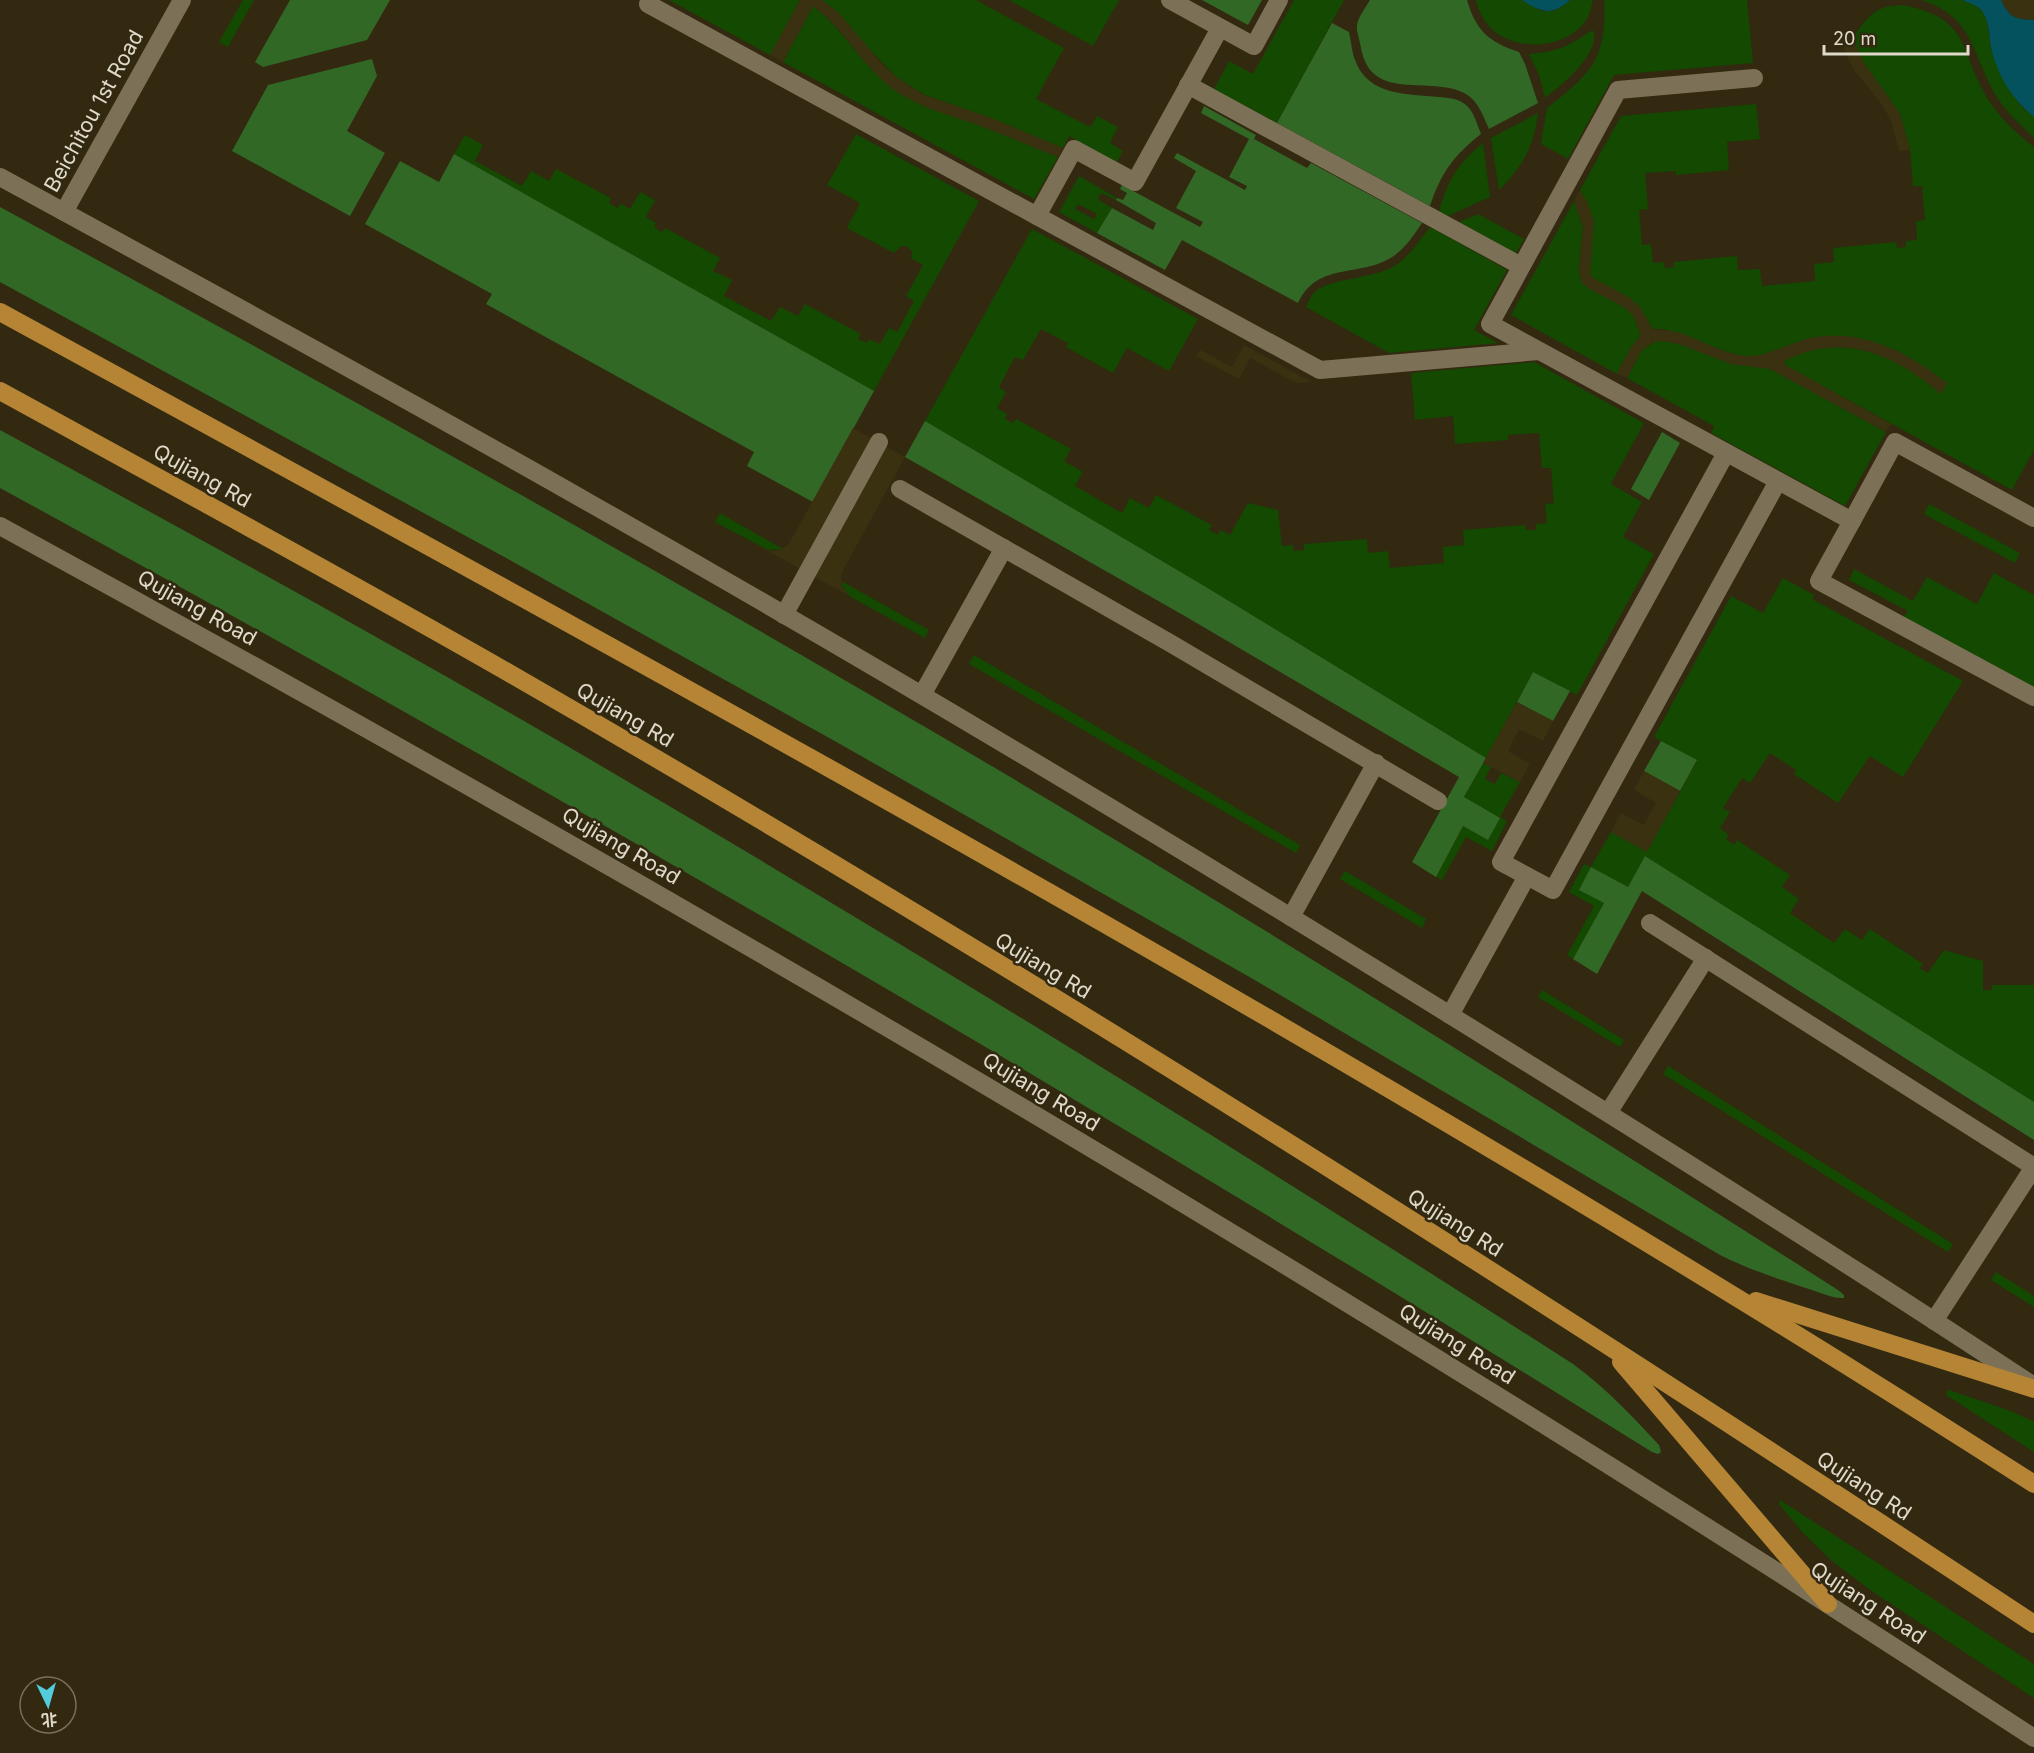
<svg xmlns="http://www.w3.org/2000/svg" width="2034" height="1753" viewBox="0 0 2034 1753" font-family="Inter,'Noto Sans SC',sans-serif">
<rect width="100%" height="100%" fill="#322910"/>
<g fill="#134901" fill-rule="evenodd">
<path d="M 243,0 L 254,0 L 228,47 L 219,42 Z"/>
<path d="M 669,0 L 800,0 L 770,55 Z"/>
<path d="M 822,0 L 976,0 L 1064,48 L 1036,99 L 1090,127 L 1097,116 L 1118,127 L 1110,143 L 1123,151 L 1117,162 L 1069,136 L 1063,148 L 991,118 L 925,95 L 896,77 Z"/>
<path d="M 1009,0 L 1119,0 L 1093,46 Z"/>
<path d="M 1294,0 L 1344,0 L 1277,123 L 1214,89 L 1229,61 L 1253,74 Z"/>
<path d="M 1476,0 L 1522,0 L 1542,11 L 1554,11 L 1562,7 L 1570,0 L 1593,0 C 1591,8 1590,15 1585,22 C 1564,50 1511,53 1488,25 C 1482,18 1478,9 1476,0 Z"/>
<path d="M 1604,0 L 1747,0 L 1753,63 L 1614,75 L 1568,159 L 1541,144 L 1547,108 C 1591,74 1607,59 1604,0 Z"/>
<path d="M 1921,0 L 1962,0 L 1977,6 L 1982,11 L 1986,16 L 1992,53 L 2021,106 L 2034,117 L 2034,138 C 2021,125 2006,113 1997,97 C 1971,54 1975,17 1921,0 Z"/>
<path d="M 1903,5 C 1973,19 1958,51 1989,101 C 2001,119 2017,134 2034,147 L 2034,450 L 2012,490 L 1783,364 L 1785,360 C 1795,356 1805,351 1815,349 C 1851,343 1887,354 1916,374 C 1925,379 1933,388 1941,393 L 1947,383 L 1896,350 L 1810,338 L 1759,356 L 1742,356 L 1724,351 L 1680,334 L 1663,329 L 1653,329 L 1630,298 L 1593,278 L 1590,274 L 1588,204 L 1580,190 L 1621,116 L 1756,104 L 1760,139 L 1727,142 L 1729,170 L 1676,175 L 1675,171 L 1645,173 L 1648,209 L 1639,210 L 1642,245 L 1651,244 L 1653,263 L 1664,262 L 1665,268 L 1674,267 L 1674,262 L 1737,256 L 1738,270 L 1760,269 L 1762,286 L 1815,281 L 1814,264 L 1834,262 L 1833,248 L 1896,242 L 1897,248 L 1906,247 L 1906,241 L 1917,240 L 1916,221 L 1925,220 L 1922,186 L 1913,186 L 1910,150 L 1900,114 L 1864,63 L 1852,38 C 1870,16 1872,6 1903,5 Z"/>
<path d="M 813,6 C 844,29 862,66 893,88 C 919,108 951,115 981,126 C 1007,136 1032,147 1058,157 L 1034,199 L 783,62 Z"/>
<path d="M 1591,31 L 1594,31 C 1599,55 1562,85 1545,98 L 1539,75 L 1529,54 C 1560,51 1566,47 1591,31 Z"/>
<path d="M 1538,113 C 1534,147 1523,166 1499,190 L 1491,138 Z"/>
<path d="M 856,134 L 979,201 L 874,391 L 454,154 L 465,135 L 483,145 L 475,161 L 522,186 L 531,171 L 549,181 L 556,169 L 611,198 L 609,203 L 618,208 L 620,203 L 630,209 L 640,192 L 655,200 L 646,217 L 656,223 L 654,227 L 662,232 L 665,228 L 720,258 L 713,271 L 732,280 L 724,296 L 771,321 L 780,307 L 798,316 L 805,304 L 861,334 L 858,339 L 867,343 L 869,339 L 880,344 L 889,328 L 897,332 L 914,301 L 906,296 L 923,265 L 911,258 L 912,252 L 908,247 L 901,246 L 894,253 L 847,228 L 860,203 L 827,185 Z"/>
<path d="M 1483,143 L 1490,197 L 1448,216 L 1439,211 C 1448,180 1458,163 1483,143 Z"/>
<path d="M 1079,176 L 1117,198 L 1116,200 L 1101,193 L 1098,199 L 1112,208 L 1097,233 L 1059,212 ZM 1078,204 L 1097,214 L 1094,219 L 1075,209 Z"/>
<path d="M 1574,201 L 1583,227 L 1579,271 L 1582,282 L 1590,289 L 1624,307 L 1633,315 L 1641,335 L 1630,349 L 1617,374 L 1511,315 Z"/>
<path d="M 1478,214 L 1524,239 L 1516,253 L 1459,222 Z"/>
<path d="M 1430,227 L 1507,270 L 1474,330 L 1498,343 L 1389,353 L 1306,307 C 1309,301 1311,295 1316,291 C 1330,279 1371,278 1391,268 C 1408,259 1418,242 1430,227 Z"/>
<path d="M 1032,229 L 1198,319 L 1169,371 L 1127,348 L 1113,373 L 1066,347 L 1068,343 L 1041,329 L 1023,360 L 1015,357 L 999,387 L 1006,392 L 997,408 L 1007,414 L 1005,419 L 1013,423 L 1016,419 L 1071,449 L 1064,461 L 1083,472 L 1075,486 L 1122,513 L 1130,498 L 1149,508 L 1156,495 L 1212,525 L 1209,530 L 1218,535 L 1220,530 L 1230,535 L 1248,503 L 1278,510 L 1282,546 L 1293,545 L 1294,551 L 1304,550 L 1304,544 L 1367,539 L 1368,553 L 1388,551 L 1390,568 L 1444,563 L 1443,547 L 1464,545 L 1463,530 L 1525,525 L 1526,530 L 1536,530 L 1536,524 L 1547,523 L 1545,504 L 1554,503 L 1551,468 L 1542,468 L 1539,433 L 1508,435 L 1508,440 L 1455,444 L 1453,416 L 1415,420 L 1411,373 L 1534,362 L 1644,423 L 1611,484 L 1642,502 L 1623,537 L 1654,554 L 1577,695 L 1533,672 L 1486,758 L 1206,587 L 925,421 Z"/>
<path d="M 1657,340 L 1679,344 L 1770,369 L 1886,432 L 1845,506 L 1711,433 L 1714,426 L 1627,378 L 1641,351 Z"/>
<path d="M 1929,504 L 2020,553 L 2015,563 L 1924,514 Z"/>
<path d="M 720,513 L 783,549 L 768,550 L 715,522 Z"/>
<path d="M 1854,569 L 1913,601 L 1927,577 L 1977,604 L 1994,573 L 2034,595 L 2034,687 L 1904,617 L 1908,611 L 1849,580 Z"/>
<path d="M 1783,578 L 1814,595 L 1812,599 L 1963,681 L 1903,777 L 1870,756 L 1838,803 L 1794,774 L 1796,770 L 1770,753 L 1750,783 L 1742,778 L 1723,808 L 1730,812 L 1720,828 L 1729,835 L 1726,839 L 1734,845 L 1737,840 L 1790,875 L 1782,887 L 1799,899 L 1790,913 L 1834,943 L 1845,929 L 1862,940 L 1870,929 L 1923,964 L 1920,968 L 1928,973 L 1944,950 L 1983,961 L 1983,990 L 1992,990 L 1992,985 L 2034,985 L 2034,1102 L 1645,856 L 1628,887 L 1591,867 L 1604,903 L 1573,959 L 1567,955 L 1594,906 L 1569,892 L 1584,864 L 1591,867 L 1611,832 L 1647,851 L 1697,761 L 1654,737 L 1731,596 L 1763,613 Z"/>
<path d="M 841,581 L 929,630 L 925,638 L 849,596 L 842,586 Z"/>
<path d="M 974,655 L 1300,845 L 1296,853 L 969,664 Z"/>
<path d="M 1483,763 L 1491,767 L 1485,779 L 1495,784 L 1501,773 L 1520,782 L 1500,817 L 1507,821 L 1492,851 L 1466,837 L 1442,880 L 1436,877 L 1463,826 L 1500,818 L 1464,798 Z"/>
<path d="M 1345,871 L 1426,919 L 1422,928 L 1340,879 Z"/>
<path d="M 1542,990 L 1624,1040 L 1620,1047 L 1538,997 Z"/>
<path d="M 1668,1066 L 1953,1244 L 1948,1252 L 1663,1074 Z"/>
<path d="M 1996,1272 L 2034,1296 L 2034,1307 L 1991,1280 Z"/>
<path d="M 1949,1390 L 2011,1411 L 2034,1422 L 2034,1452 L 1946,1395 L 1947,1391 Z"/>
<path d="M 1780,1500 L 2034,1664 L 2034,1698 L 1873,1592 L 1832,1561 L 1803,1533 L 1779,1504 Z"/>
</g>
<g fill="#326825">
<path d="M 290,0 L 390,0 L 367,40 L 263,67 L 255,62 Z"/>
<path d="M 1202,0 L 1262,0 L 1248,25 Z"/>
<path d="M 1370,0 L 1467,0 C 1476,31 1489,42 1519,52 L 1525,64 L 1538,103 L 1489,129 C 1483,116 1479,102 1466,94 C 1431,74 1371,104 1361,48 C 1360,41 1356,31 1357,25 C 1358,17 1366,7 1370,0 Z"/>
<path d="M 1332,23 L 1349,32 C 1351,41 1352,52 1355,60 C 1368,96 1407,94 1439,97 C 1449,98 1458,98 1466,105 C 1474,112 1477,124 1481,134 C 1453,156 1441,173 1430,206 L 1277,123 Z"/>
<path d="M 372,59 L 377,76 L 347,131 L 385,153 L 350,216 L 232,151 L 268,85 Z"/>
<path d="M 1204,106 L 1256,135 L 1254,139 L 1307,168 L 1311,163 L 1422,223 C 1414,235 1406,247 1395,255 C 1362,279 1318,260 1298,303 L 1182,240 L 1165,270 L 1097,233 L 1112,208 L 1153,230 L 1156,223 L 1116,200 L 1117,198 L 1123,200 L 1127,193 L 1120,189 L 1122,185 L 1200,227 L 1203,222 L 1176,208 L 1196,171 L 1174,158 L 1177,153 L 1245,190 L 1247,186 L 1229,177 L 1249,139 L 1201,113 Z"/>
<path d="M 454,154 L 874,391 L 813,502 L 747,466 L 754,452 L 486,304 L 492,294 L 365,224 L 400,161 L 439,182 Z"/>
<path d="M 0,207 C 317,379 632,555 944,738 C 1246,915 1543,1102 1838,1290 L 1844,1295 L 1844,1298 C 1834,1299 1822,1293 1812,1290 C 1781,1280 1750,1270 1720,1255 L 1253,979 L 840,744 L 508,559 L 0,282 Z"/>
<path d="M 925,421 L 1206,587 L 1486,758 L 1464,797 L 1500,818 L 1488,840 L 1463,826 L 1436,877 L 1412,862 L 1459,777 L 1183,615 L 905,457 Z"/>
<path d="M 0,430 C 215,547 431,665 642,790 C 956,975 1266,1167 1573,1364 C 1606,1388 1632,1416 1659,1445 L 1661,1452 L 1658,1454 L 1652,1452 C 1111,1114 560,793 0,488 Z"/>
<path d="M 1662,432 L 1680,443 L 1649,500 L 1631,489 Z"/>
<path d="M 1533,672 L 1570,691 L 1553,721 L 1517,702 Z"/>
<path d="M 1661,741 L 1697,760 L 1680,791 L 1644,771 Z"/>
<path d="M 1645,856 L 2034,1102 L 2034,1140 L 1642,891 L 1597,974 L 1573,959 L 1604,903 L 1579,890 L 1591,867 L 1628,887 Z"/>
</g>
<g fill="#3a3111">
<path d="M 800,0 L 822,0 L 839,13 L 882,64 L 896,77 L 924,95 L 991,118 L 1063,148 L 1058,157 C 1032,147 1007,136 981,126 C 951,115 919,108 893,89 C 862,66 845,29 813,6 L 783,62 L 770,55 Z"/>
<path d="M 2001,0 L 2034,0 L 2034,20 C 2014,19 2010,18 2001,0 Z"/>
<path d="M 1852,38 L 1864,63 L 1900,114 L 1910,150 L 1899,151 L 1891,120 L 1878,99 L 1854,70 L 1842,45 Z"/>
<path d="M 1580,190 L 1588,204 L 1594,222 L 1590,274 L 1593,278 L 1630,298 L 1641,308 L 1653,330 C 1662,330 1670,330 1680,333 C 1702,340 1722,354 1745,356 C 1769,357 1788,343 1811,338 C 1861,327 1910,354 1947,383 L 1941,394 C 1893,354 1844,331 1784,361 L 1785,365 L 1891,424 L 1886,432 L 1770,369 L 1731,364 L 1679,344 L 1664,341 L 1653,342 L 1641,351 L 1627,378 L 1617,374 L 1630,349 L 1641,335 L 1633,315 L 1624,307 L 1590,289 L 1582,283 L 1579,271 L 1583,227 L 1574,201 Z"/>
<path d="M 1244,345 L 1312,382 L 1296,383 L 1250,358 L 1239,379 L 1196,356 L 1200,350 L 1232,367 Z"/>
<path d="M 853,428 L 905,457 L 841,574 L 842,586 L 849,596 L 763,548 C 774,553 783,551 790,542 Z"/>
<path d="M 1517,702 L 1553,721 L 1543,741 L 1519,729 L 1508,751 L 1530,764 L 1520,782 L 1483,763 Z"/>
<path d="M 1644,771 L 1680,791 L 1647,852 L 1611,832 L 1621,813 L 1644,825 L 1656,803 L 1634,790 Z"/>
</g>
<g fill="#03525d">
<path d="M 1522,0 L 1570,0 C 1553,16 1541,13 1522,0 Z"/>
<path d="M 1962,0 L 2001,0 C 2010,18 2014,19 2034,20 L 2034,117 C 2013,100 1999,78 1992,52 C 1989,40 1990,21 1982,11 C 1978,5 1969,3 1962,0 Z"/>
</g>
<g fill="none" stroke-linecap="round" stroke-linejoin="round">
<g stroke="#7c7156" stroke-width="18">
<path d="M 1188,85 L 1521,266"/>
<path d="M 1726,453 L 1501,862 L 1553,890 L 1778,481"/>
<path d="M 900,489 L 1170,643 L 1438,801"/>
<path d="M 784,615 L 879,442"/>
<path d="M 922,695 L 1004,548"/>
<path d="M 1291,917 L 1376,763"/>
<path d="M 1650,923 L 2034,1167"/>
<path d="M 1608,1113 L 1706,958"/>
<path d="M 1934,1321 L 2034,1167"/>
</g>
<g stroke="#7c7156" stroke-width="18">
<path d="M 650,0 L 648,4 L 1037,216 L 1074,149 L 1135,182 L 1220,28"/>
<path d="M 1170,0 L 1254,46 L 1279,0"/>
<path d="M 1754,78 L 1618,90 L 1490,324 L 1852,521 L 1895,442 L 2034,518"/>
<path d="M 1037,216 L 1320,370 L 1539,351"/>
<path d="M 1852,521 L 1819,581 L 2034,697"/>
<path d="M 1450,1015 L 1527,876"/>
</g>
<g stroke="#7c7156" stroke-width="18">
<path d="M 0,177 C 198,285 397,393 593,505 C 897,677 1196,857 1492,1041 C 1674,1154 1855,1268 2034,1386"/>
<path d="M 64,212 L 182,0"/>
<path d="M 0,526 C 693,904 1374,1305 2034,1738"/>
</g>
<g stroke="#b58434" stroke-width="18">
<path d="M 0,312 C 687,687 1375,1061 2034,1484"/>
<path d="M 0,391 C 168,483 336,574 502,669 C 1024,969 1532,1292 2034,1624"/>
<path d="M 1756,1301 L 2034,1389"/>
<path d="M 1621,1362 L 1828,1604"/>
</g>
</g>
<g text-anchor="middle" stroke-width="5" stroke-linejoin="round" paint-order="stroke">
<g font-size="21" fill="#e0dacb" stroke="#322910">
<text transform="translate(94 111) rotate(-61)" y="7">Beichitou 1st Road</text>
<text transform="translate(202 476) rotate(29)" y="7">Qujiang Rd</text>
<text transform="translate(197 608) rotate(29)" y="7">Qujiang Road</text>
<text transform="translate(625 715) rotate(30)" y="7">Qujiang Rd</text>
<text transform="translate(621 846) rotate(30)" y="7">Qujiang Road</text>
<text transform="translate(1043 966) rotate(31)" y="7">Qujiang Rd</text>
<text transform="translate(1041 1092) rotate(31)" y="7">Qujiang Road</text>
<text transform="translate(1455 1223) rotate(32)" y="7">Qujiang Rd</text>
<text transform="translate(1457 1344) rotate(32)" y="7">Qujiang Road</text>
<text transform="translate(1864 1486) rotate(33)" y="7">Qujiang Rd</text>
<text transform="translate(1868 1603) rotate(33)" y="7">Qujiang Road</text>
</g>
</g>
<g transform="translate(48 1705) rotate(175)"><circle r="28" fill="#322910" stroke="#78705b" stroke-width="1.5"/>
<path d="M0-4.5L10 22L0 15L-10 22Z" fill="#52cbda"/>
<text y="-9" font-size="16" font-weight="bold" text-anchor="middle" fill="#e0dacb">北</text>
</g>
<path d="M1824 45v9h144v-9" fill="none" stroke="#e0dacb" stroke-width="3"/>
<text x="1833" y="45" font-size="18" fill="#e0dacb" stroke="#322910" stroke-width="4.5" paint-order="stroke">20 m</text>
</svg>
